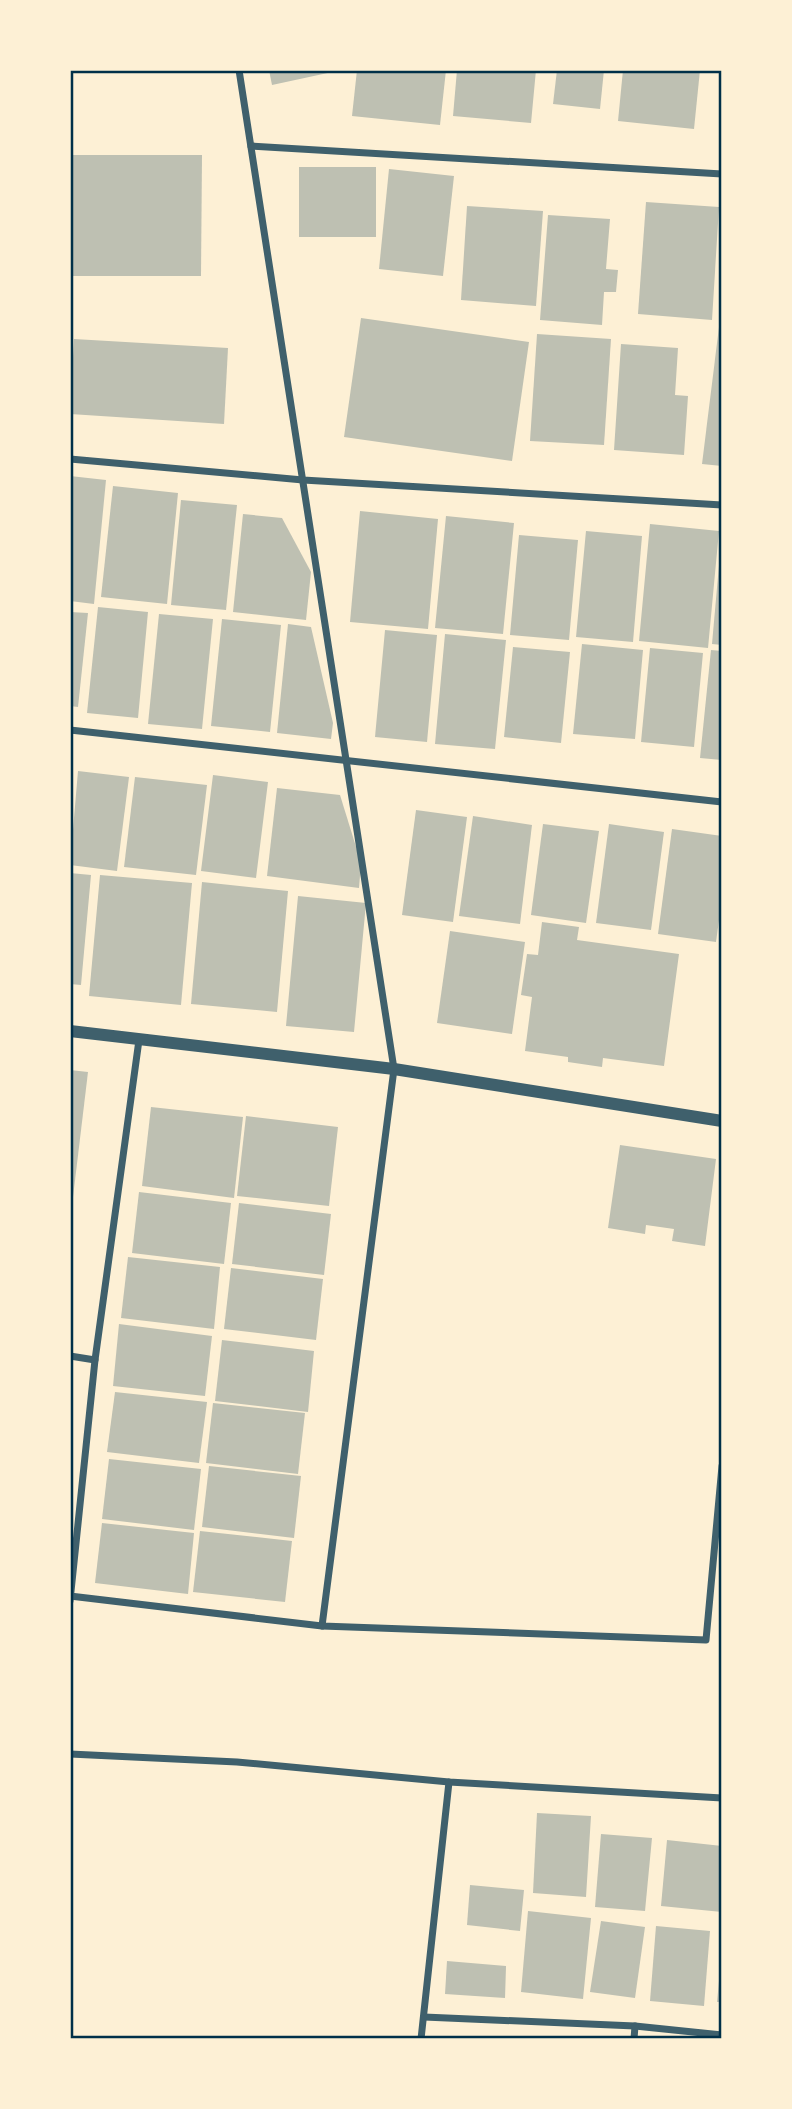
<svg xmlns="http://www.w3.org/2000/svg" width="792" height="2109" viewBox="0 0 792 2109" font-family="Cabin,sans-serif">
<rect width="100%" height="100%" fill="#fdf0d5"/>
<g fill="#bec0b2">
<path d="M 269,70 L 337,70 L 337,71 L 272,85 Z"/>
<path d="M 357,70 L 446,70 L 440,125 L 352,116 Z"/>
<path d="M 457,70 L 536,70 L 531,123 L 453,116 Z"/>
<path d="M 557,70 L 604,70 L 600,109 L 553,104 Z"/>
<path d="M 623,70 L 700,70 L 694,129 L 618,121 Z"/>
<path d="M 70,155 L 202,155 L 201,276 L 70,276 Z"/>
<rect x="299" y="167" width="77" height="70"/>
<path d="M 389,169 L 454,176 L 443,276 L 379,269 Z"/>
<path d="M 646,202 L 719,207 L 712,320 L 638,314 Z"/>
<path d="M 467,206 L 543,211 L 536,306 L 461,300 Z"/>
<path d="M 548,215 L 610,219 L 606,269 L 618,270 L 616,292 L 604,292 L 602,325 L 540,320 Z"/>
<path d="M 361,318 L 529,342 L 512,461 L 344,437 Z"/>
<path d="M 719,327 L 722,327 L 722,466 L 702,464 Z"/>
<path d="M 537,334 L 611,339 L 604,445 L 530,441 Z"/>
<path d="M 74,339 L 228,348 L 224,424 L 70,414 Z"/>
<path d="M 621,344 L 678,348 L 675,395 L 688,396 L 684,455 L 614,450 Z"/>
<path d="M 70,476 L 106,480 L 94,604 L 70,601 Z"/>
<path d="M 113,486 L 178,493 L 167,604 L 101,597 Z"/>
<path d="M 181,500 L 237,505 L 226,610 L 171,605 Z"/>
<path d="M 360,511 L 438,519 L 428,629 L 350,622 Z"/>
<path d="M 243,514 L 282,518 L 311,572 L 306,620 L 233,612 Z"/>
<path d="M 446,516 L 514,523 L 503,634 L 435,628 Z"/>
<path d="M 650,524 L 719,531 L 708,648 L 639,641 Z"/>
<path d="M 586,531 L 642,536 L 633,642 L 576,637 Z"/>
<path d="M 519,535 L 578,540 L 569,640 L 510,635 Z"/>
<path d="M 720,554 L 722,554 L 722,645 L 712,644 Z"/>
<path d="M 98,607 L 148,612 L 138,718 L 87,713 Z"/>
<path d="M 70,612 L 88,613 L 78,707 L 70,706 Z"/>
<path d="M 159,614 L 213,619 L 202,729 L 148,724 Z"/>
<path d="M 222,619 L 281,625 L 270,732 L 211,726 Z"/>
<path d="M 288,624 L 311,627 L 333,723 L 331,739 L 277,733 Z"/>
<path d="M 385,630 L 437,635 L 427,742 L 375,737 Z"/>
<path d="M 445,634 L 506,640 L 495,749 L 435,744 Z"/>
<path d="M 582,644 L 643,650 L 635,739 L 573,734 Z"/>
<path d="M 513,647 L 570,652 L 561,743 L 504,737 Z"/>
<path d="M 650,648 L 703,653 L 694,747 L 641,742 Z"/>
<path d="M 711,650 L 722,651 L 722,760 L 700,758 Z"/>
<path d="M 78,771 L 129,777 L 117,871 L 70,865 Z"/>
<path d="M 213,775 L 268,782 L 256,878 L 201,871 Z"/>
<path d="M 135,777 L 207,785 L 196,875 L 124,867 Z"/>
<path d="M 277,788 L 340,795 L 361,863 L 359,888 L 267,876 Z"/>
<path d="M 416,810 L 467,817 L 453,922 L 402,915 Z"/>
<path d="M 473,816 L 532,825 L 520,924 L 459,916 Z"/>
<path d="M 543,824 L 599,831 L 586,923 L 531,915 Z"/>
<path d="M 609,824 L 664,832 L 651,930 L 596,923 Z"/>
<path d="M 672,829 L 722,836 L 722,898 L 716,942 L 658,934 Z"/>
<path d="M 70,873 L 91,875 L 81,985 L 70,984 Z"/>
<path d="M 100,875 L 192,883 L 181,1005 L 89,996 Z"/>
<path d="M 202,882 L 288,891 L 277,1012 L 191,1004 Z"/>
<path d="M 298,896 L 366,903 L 354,1032 L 286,1026 Z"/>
<path d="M 542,922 L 579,927 L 577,940 L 679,954 L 664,1066 L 603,1058 L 602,1067 L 568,1062 L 568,1057 L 525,1051 L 532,997 L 521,995 L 527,954 L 538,955 Z"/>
<path d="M 450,931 L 525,942 L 512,1034 L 437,1023 Z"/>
<path d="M 70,1070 L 88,1072 L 73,1197 L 70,1197 Z"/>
<path d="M 151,1107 L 243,1117 L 234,1198 L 142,1186 Z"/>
<path d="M 246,1116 L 338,1127 L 329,1206 L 237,1196 Z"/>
<path d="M 620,1145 L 716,1159 L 705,1246 L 672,1241 L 674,1229 L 646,1225 L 645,1234 L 608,1228 Z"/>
<path d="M 139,1192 L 231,1203 L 224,1264 L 132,1253 Z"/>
<path d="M 239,1203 L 331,1214 L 324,1275 L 232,1264 Z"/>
<path d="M 128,1257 L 220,1267 L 214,1329 L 121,1318 Z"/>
<path d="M 231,1268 L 323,1279 L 316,1340 L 224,1329 Z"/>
<path d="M 119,1324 L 212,1336 L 205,1396 L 113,1386 Z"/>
<path d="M 222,1340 L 314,1351 L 308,1412 L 215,1401 Z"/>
<path d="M 115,1392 L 207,1402 L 199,1463 L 107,1452 Z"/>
<path d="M 213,1403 L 305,1413 L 298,1474 L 206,1463 Z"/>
<path d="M 109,1459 L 201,1469 L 194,1530 L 102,1519 Z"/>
<path d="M 209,1466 L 301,1476 L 294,1538 L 202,1527 Z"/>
<path d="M 102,1523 L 194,1533 L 188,1594 L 95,1583 Z"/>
<path d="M 200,1531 L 292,1541 L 285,1602 L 193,1592 Z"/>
<path d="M 537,1813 L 591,1816 L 586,1897 L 533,1893 Z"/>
<path d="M 601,1834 L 652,1838 L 645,1911 L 595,1907 Z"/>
<path d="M 667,1840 L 722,1846 L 722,1912 L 661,1906 Z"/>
<path d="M 470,1885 L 524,1890 L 520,1931 L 467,1925 Z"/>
<path d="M 528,1911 L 591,1918 L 583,1999 L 521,1992 Z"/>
<path d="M 601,1921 L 645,1927 L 635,1998 L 590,1992 Z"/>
<path d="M 656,1926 L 710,1931 L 704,2006 L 650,2001 Z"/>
<path d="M 447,1961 L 506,1966 L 505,1998 L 445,1994 Z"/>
<path d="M 720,1970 L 722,1970 L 722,2002 L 717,2002 Z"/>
</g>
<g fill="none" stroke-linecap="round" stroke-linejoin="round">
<g stroke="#3f606c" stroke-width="7">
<path d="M 239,70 L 394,1069 L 322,1626"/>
<path d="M 251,146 L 722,174"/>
<path d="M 70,459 L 303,480 L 722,505"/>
<path d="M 70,730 L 722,802"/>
<path d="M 70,1356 L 95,1360"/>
<path d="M 70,1596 L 322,1626 L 706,1640 L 722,1466"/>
<path d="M 70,1601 L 95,1360 L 139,1040"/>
<path d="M 70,1754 L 237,1762 L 449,1782 L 722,1798"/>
<path d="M 424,2017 L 635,2026 L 722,2035"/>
<path d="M 421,2039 L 449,1782"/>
<path d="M 634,2039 L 635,2026"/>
</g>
<path stroke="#3f606c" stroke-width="12" d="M 70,1031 L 394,1069 L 722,1121"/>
</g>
<rect width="792" height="2109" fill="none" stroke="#fdf0d5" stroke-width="144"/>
<rect x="72" y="72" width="648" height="1965" fill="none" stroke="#003049" stroke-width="2.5"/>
</svg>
